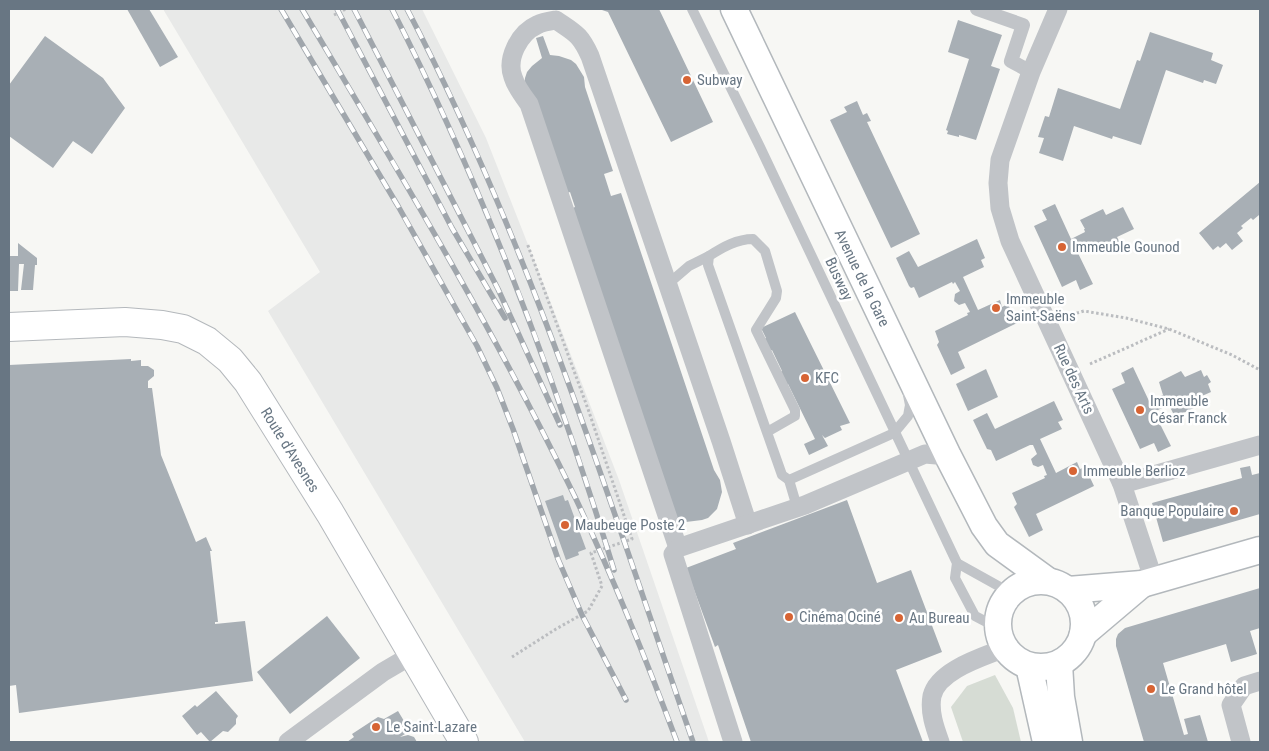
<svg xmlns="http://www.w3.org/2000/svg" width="1269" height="751" viewBox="0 0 1269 751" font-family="'Roboto Condensed',sans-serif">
<rect width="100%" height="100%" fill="#f7f7f4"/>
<path fill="#e8e9e8" d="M 163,9 L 422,9 L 486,138 L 549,298 L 619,480 L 709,742 L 525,742 L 268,311 L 320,272 Z"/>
<path fill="#d6dcd4" d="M 995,675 L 1013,708 L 1021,742 L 963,742 L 951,707 L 967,686 Z"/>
<g fill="#a8afb5">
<path d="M 127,9 L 149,9 L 178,57 L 160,67 Z"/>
<path d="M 599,9 L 659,9 L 713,122 L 671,142 L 608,12 Z"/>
<path d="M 958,20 L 1002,35 L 991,66 L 1000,69 L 976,140 L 959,135 L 959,137 L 947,134 L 948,131 L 946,130 L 969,59 L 948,52 Z"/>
<path d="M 1150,32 L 1213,53 L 1211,60 L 1223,65 L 1216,84 L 1204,80 L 1203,83 L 1166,70 L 1141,145 L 1113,136 L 1112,139 L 1074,126 L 1063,161 L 1039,153 L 1044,138 L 1038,137 L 1045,116 L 1049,117 L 1058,88 L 1120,109 L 1137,60 L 1140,61 Z"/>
<path d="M 45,36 L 103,78 L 125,108 L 92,154 L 73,141 L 53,168 L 9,136 L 9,85 Z"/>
<path d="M 543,36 L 550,55 L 559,56 L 571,60 L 576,64 L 584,77 L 585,87 L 613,171 L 604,174 L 611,196 L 621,193 L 714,470 L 720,480 L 722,492 L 717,509 L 708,518 L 702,520 L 686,522 L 674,517 L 566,211 L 575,207 L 570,192 L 562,195 L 524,88 L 525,78 L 527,72 L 532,66 L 542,58 L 536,38 Z"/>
<path d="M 857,101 L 863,115 L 867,113 L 871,121 L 867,122 L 920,234 L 891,248 L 830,120 L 847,112 L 844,107 Z"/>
<path d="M 1260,182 L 1260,216 L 1259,215 L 1253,220 L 1251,218 L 1241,226 L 1243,228 L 1237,233 L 1243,241 L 1232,250 L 1226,243 L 1220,248 L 1218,246 L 1213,250 L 1199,233 Z"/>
<path d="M 1055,204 L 1071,239 L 1085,232 L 1084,229 L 1085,229 L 1080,220 L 1103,209 L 1106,215 L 1123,207 L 1134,229 L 1117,237 L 1120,243 L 1097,254 L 1089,243 L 1076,249 L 1093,284 L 1080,290 L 1076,280 L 1062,287 L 1034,226 L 1047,220 L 1042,210 Z"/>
<path d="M 977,239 L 985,258 L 981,260 L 984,267 L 963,277 L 978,310 L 1000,300 L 1002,307 L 1008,304 L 1017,323 L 958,352 L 965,368 L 951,375 L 937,345 L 939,342 L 935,331 L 968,315 L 967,313 L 970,312 L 965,303 L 959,305 L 954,301 L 955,294 L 960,291 L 955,282 L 953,284 L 952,282 L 919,298 L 914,287 L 911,288 L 909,286 L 896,258 L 909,251 L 918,267 Z"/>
<path d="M 18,243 L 37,258 L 37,265 L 35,265 L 33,290 L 21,290 L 24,264 L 19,264 L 18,291 L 9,291 L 9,256 L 18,256 Z"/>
<path d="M 795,312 L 850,423 L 840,426 L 842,430 L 825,438 L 822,435 L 828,446 L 809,455 L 804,444 L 815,439 L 788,384 L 780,388 L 774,376 L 782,371 L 772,350 L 764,354 L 758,342 L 766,338 L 761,328 Z"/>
<path d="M 131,359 L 131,361 L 141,360 L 141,366 L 148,366 L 154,370 L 154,376 L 148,381 L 148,388 L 152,388 L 161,455 L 196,542 L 206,537 L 212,551 L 210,551 L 218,622 L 215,622 L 215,624 L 245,621 L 253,681 L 19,713 L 16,685 L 9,686 L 9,365 Z"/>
<path d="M 1133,367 L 1149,401 L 1163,395 L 1159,382 L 1181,371 L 1185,377 L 1201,370 L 1204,377 L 1207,375 L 1211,382 L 1208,384 L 1211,392 L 1195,399 L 1198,406 L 1175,417 L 1170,407 L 1169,408 L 1168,405 L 1154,412 L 1171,446 L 1158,452 L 1154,443 L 1140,449 L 1112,389 L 1125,383 L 1121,373 Z"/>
<path d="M 986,369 L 998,397 L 968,411 L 956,384 Z"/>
<path d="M 1054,401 L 1063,420 L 1058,422 L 1062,429 L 1040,439 L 1056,473 L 1077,462 L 1080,469 L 1085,467 L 1094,486 L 1036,514 L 1043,530 L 1029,537 L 1014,507 L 1017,504 L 1012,493 L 1045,478 L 1044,476 L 1047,475 L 1043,465 L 1038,467 L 1033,465 L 1031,459 L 1037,454 L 1033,445 L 1030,445 L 996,461 L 991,450 L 987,449 L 973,420 L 987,413 L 995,429 Z"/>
<path d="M 1250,466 L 1252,475 L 1260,473 L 1260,514 L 1163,542 L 1152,503 L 1242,478 L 1240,468 Z"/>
<path d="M 563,495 L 565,501 L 568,500 L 586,549 L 578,552 L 579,555 L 566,560 L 545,501 Z"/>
<path d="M 847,500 L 877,583 L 911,570 L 942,652 L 896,670 L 923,742 L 751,742 L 718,645 L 715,647 L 686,568 L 736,549 L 733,543 Z"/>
<path d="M 1260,588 L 1260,628 L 1250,631 L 1257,654 L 1231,662 L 1226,644 L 1163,663 L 1184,735 L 1188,734 L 1184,719 L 1200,715 L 1208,742 L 1144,742 L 1116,646 L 1116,639 L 1118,634 L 1125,628 Z"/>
<path d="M 327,616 L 360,658 L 290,714 L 257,672 Z"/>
<path d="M 216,691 L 238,716 L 236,719 L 236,724 L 228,732 L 223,731 L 210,742 L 201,732 L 197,735 L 182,716 L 195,705 L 197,707 Z"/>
<path d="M 398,711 L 410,731 L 400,737 L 408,735 L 414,737 L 417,742 L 347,742 L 354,737 L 352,734 L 378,717 L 384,719 Z"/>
</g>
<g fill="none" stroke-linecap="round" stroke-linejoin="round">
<defs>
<g id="secondary">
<path d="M 734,9 L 948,456 L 984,526 L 997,544 L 1048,581"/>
<circle cx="1041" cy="624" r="43"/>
<path d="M 1068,590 L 1142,584 L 1260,550"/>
<path d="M 1083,634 L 1142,584"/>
<path d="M 1059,664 L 1061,697 L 1069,742"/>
<path d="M 1029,666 L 1046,742"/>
</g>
<path id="primary" d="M 9,327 L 125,322 L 162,325 L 183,329 L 207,341 L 230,360 L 248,382 L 330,513 L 464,742"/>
</defs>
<use href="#secondary" stroke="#b3b8bc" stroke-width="29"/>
<use href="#primary" stroke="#b4b8bc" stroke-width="30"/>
<g stroke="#bbbdc0" stroke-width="3" stroke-dasharray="2.5 2.5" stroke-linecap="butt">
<path d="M 334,15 L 346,9"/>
<path d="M 1067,316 L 1084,311 L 1126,318 L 1169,329 L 1232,355 L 1260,370"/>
<path d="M 1090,364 L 1169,329"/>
<path d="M 512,657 L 556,629 L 588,611 L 602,586 L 591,553 L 632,539 L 588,409 L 527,243"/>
</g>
<g stroke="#c1c4c8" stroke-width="10">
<path d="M 692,9 L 760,147 L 957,563 L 955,578 L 975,616 L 998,628"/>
<path d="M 668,284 L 689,266 L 709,256"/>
<path d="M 767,432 L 795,416 L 795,410 L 756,330 L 776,298 L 777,291 L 765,251 L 753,239 C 737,239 723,247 709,256 L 708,265 L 782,475 L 789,480 L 894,433 L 908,416 L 910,405 L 908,395"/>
<path d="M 789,480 L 797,507"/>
<path d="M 957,563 L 1011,593"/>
</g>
<path stroke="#c1c4c8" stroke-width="14" d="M 977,9 L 1023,25 L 1011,61 L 1031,72"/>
<g stroke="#c1c4c8" stroke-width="19">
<path d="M 1058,9 L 1031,72 L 1000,160 L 998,183 L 1000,208 L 1010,241 L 1122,484 L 1154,581"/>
<path d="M 1122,484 L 1260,445"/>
<path d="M 678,548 L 529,104 C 523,96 516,87 513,77 C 506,59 519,33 537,25 C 543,22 550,21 556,20 C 575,33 580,34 590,56 L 721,441 L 748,525"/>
<path d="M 288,742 L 383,672 L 412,655"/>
<path d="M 733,742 L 673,554 L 678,548 L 805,505 L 925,454 L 948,456"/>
<path d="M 940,742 C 935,728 929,712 932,696 C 938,670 983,657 1005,648"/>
<path d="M 1241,742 L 1231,705 L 1244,686 L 1260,681"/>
</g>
<use href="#secondary" stroke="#fff" stroke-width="26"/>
<use href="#primary" stroke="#fff" stroke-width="28"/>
<defs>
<g id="rail">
<path d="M 281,9 L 398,206 L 477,346 L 497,388 L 513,429 L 558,559 L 582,615 L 626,700"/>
<path d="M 302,9 C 397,169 494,329 575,497 C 613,577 646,659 677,742"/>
<path d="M 337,9 L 452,228 L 505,318"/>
<path d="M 354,9 L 498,289 L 560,425"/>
<path d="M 392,9 C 484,189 555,377 614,570"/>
<path d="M 407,9 C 529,241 607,495 693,742"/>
</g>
</defs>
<use href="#rail" stroke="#a0a6ac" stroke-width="5.5"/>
<use href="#rail" stroke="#fff" stroke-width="4" stroke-dasharray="11" stroke-linecap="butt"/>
</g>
<g fill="#d76434" stroke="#fff" stroke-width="2">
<circle cx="687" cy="80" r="5"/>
<circle cx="1062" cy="247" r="5"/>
<circle cx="996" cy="308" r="5"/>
<circle cx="805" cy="378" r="5"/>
<circle cx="1140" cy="410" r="5"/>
<circle cx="1073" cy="471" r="5"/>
<circle cx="1234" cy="511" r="5"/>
<circle cx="565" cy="525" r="5"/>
<circle cx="789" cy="617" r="5"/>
<circle cx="899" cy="618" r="5"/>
<circle cx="1151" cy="689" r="5"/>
<circle cx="376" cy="727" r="5"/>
</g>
<g text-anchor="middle" stroke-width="5" stroke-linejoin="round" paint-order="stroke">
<g font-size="15" fill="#687683" stroke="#fff" text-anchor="start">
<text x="697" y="85">Subway</text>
<text x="1072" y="252">Immeuble Gounod</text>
<text x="1006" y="304">Immeuble<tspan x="1006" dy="17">Saint-Saëns</tspan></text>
<text x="815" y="383">KFC</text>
<text x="1150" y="406">Immeuble<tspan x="1150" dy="17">César Franck</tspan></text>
<text x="1083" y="476">Immeuble Berlioz</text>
<text x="1224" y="516" text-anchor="end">Banque Populaire</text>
<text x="575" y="530">Maubeuge Poste 2</text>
<text x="799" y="622">Cinéma Ociné</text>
<text x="909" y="623">Au Bureau</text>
<text x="1161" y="694">Le Grand hôtel</text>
<text x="386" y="732">Le Saint-Lazare</text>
</g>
<g font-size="15" fill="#687683" stroke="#fff">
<text transform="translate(862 278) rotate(64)" y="5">Avenue de la Gare</text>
<text transform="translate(839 279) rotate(65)" y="5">Busway</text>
<text transform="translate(1074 379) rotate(65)" y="5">Rue des Arts</text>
<text transform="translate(290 450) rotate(58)" y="5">Route d'Avesnes</text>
</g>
</g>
<rect width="1269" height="751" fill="none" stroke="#687683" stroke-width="20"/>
</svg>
